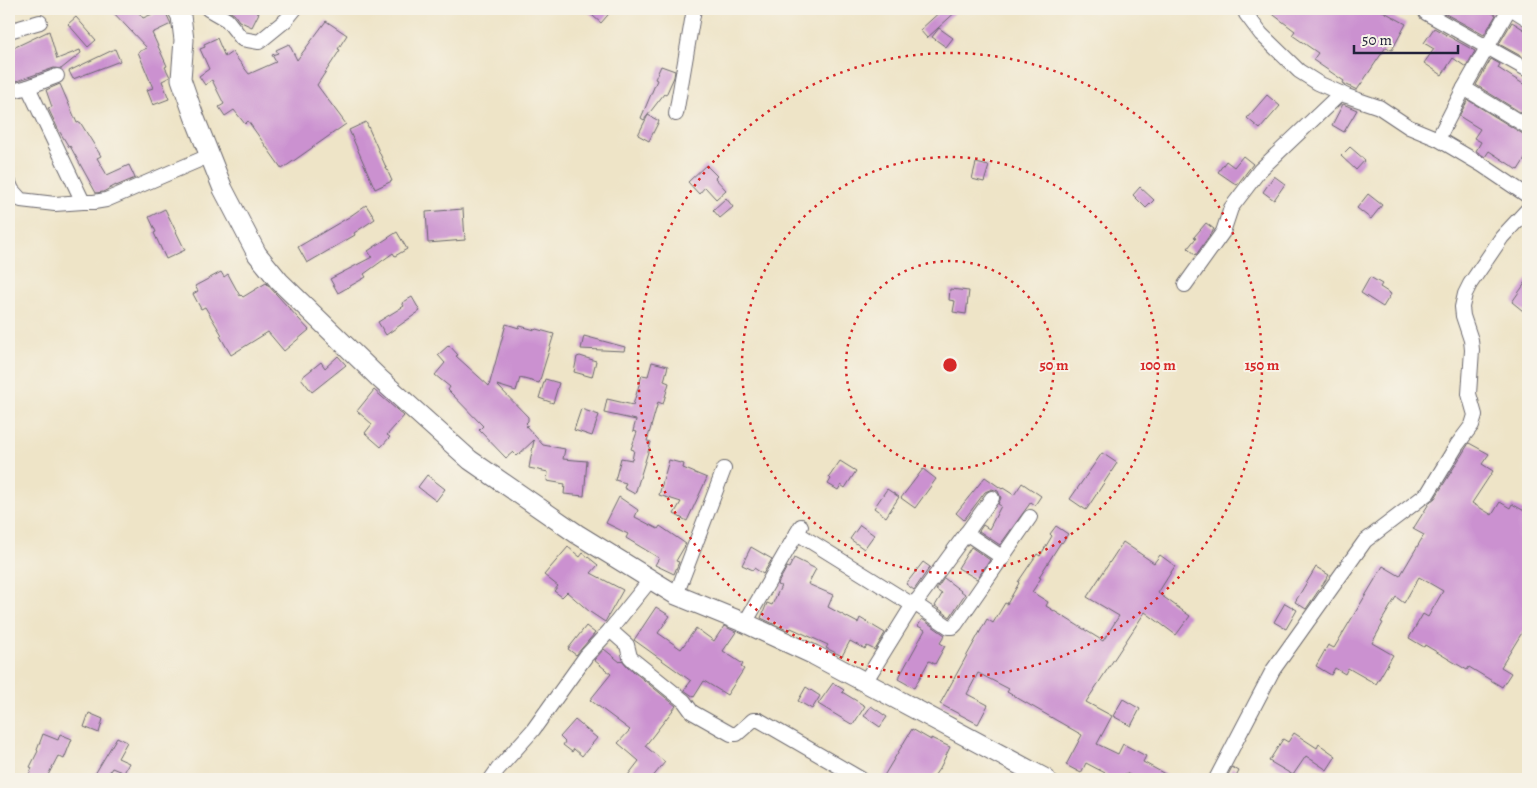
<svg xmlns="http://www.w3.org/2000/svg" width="1537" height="788" viewBox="0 0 1537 788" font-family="Alegreya,serif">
<rect width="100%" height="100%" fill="#f7f3e8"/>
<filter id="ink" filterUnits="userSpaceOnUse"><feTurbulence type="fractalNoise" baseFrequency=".02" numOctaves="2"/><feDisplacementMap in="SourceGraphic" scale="10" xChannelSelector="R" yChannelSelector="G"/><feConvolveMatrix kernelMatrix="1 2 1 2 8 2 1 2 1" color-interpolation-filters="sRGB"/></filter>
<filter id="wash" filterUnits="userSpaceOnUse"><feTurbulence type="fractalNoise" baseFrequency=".0096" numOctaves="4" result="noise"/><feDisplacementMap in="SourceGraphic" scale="20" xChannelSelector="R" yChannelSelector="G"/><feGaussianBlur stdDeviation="1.12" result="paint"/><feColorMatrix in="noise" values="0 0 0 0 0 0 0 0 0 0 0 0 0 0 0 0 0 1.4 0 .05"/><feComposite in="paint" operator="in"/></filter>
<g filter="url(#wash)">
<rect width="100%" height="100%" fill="#eee4c7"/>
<g id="blocks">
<g fill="#cb91d0">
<path d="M 110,9 L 136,9 L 143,18 L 164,9 L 171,24 L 152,33 L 167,66 L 165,67 L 170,77 L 162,81 L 169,99 L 153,105 L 147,90 L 153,88 L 138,52 L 147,48 Z"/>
<path d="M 225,9 L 251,9 L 259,13 L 252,27 L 239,21 L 234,14 Z"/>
<path d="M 585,9 L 613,9 L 601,23 Z"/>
<path d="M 943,9 L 959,9 L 927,38 L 920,30 Z"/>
<path d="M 1266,9 L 1379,9 L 1406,24 L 1392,50 L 1386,47 L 1357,90 L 1343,83 L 1344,81 L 1313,60 L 1318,53 L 1292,35 L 1295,31 Z"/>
<path d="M 1447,9 L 1486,9 L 1496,15 L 1484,35 L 1444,13 Z"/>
<path d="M 76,17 L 96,40 L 88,47 L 68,24 Z"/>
<path d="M 326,21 L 347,35 L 338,49 L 340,50 L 317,85 L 346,124 L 282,169 L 248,121 L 245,124 L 234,110 L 225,116 L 219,107 L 224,104 L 212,80 L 205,85 L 199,76 L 209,69 L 200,49 L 205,47 L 204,44 L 217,38 L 225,57 L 232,52 L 249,74 L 276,62 L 272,55 L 278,53 L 276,50 L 289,44 L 297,60 Z"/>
<path d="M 1512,22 L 1528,32 L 1528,60 L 1499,44 Z"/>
<path d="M 939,28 L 953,38 L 946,47 L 932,37 Z"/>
<path d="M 1434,28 L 1475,51 L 1466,67 L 1453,58 L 1442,75 L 1424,63 L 1434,49 L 1424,43 Z"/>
<path d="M 49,31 L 57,59 L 80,50 L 81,53 L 61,69 L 54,68 L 11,83 L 9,71 L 13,69 L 9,59 L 9,50 Z"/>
<path d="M 115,49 L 120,61 L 73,79 L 69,71 Z"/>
<path d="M 1491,59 L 1500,64 L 1498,68 L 1528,87 L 1528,117 L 1476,85 Z"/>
<path d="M 661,66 L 675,71 L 674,77 L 666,95 L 664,94 L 644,120 L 641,118 L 657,80 L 655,79 Z"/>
<path d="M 60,84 L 77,123 L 80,122 L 101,156 L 97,158 L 107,175 L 129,165 L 135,178 L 116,186 L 116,185 L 103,192 L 96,193 L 70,146 L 69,147 L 58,129 L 48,108 L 52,107 L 46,90 Z"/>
<path d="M 1267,95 L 1280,106 L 1260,129 L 1247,118 Z"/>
<path d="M 1468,100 L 1523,134 L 1528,136 L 1528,154 L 1518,170 L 1489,151 L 1485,157 L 1476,151 L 1481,142 L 1474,138 L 1480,129 L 1459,116 Z"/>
<path d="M 1343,104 L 1357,110 L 1344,132 L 1332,125 Z"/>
<path d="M 648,115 L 659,121 L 649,141 L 638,135 Z"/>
<path d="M 366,122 L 392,181 L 375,189 L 349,130 Z"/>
<path d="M 1350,147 L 1365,160 L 1356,170 L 1341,156 Z"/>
<path d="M 1243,156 L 1253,164 L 1237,185 L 1218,172 L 1226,161 L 1234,167 Z"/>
<path d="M 976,163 L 989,166 L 984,182 L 972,179 Z"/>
<path d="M 706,165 L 717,176 L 715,178 L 726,190 L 716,199 L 705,187 L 699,194 L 688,182 Z"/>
<path d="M 1274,176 L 1285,184 L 1274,200 L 1263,192 Z"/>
<path d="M 1140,187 L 1154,200 L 1146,208 L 1133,195 Z"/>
<path d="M 1368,194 L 1382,205 L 1371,219 L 1357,208 Z"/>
<path d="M 726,198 L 733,207 L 720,218 L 713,210 Z"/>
<path d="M 366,205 L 375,219 L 354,233 L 355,235 L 307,263 L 298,247 L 349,217 Z"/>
<path d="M 165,209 L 185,250 L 166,259 L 154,233 L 156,232 L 149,217 Z"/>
<path d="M 463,209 L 465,240 L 428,243 L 426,212 Z"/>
<path d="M 1206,223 L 1214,229 L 1196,255 L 1188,248 L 1196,238 L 1194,237 Z"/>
<path d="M 397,232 L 407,249 L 395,256 L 393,253 L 364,274 L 366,277 L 338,293 L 330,279 L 372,257 L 368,251 Z"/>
<path d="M 221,272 L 224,277 L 228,274 L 240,296 L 241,295 L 243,297 L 266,283 L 309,330 L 284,351 L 268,332 L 231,355 L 220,336 L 222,335 L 205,307 L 201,309 L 193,294 L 198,291 L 195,286 Z"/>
<path d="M 1370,277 L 1382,284 L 1380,287 L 1391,294 L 1383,307 L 1361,293 Z"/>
<path d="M 1528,279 L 1528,315 L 1512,302 Z"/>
<path d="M 950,289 L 969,291 L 966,314 L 953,312 L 955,301 L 949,300 Z"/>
<path d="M 412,297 L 420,311 L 386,335 L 378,322 L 404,306 L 402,303 Z"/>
<path d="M 506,324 L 519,328 L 520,326 L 535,330 L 536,329 L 554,334 L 539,383 L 520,378 L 516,391 L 497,385 L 528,417 L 528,421 L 526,423 L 528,425 L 526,426 L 543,445 L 565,449 L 563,459 L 587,461 L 584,496 L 564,494 L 565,484 L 547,481 L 548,472 L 529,468 L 534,440 L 517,456 L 513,452 L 506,458 L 479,430 L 483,426 L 448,390 L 450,387 L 435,375 L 445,363 L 438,355 L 449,345 L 458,355 L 456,356 L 489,386 Z"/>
<path d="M 584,336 L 625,347 L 624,351 L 581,349 Z"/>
<path d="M 338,356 L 346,365 L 312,392 L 301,378 L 321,362 L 325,368 Z"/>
<path d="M 580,356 L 596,361 L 592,377 L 574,372 L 577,357 Z"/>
<path d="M 652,362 L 668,366 L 664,381 L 669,383 L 663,404 L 658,402 L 647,441 L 651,442 L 635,494 L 624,488 L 626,483 L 615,480 L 621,458 L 632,460 L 634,450 L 631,449 L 637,432 L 633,431 L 636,420 L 604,413 L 607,399 L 633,405 L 642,375 L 648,376 Z"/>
<path d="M 545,379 L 559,383 L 553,403 L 539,398 Z"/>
<path d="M 374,390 L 404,416 L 387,435 L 390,437 L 381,447 L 365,433 L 372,424 L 357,411 Z"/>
<path d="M 581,409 L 599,415 L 592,436 L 574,430 Z"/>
<path d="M 1469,443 L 1489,454 L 1482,464 L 1493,471 L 1472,503 L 1492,515 L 1500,502 L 1510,508 L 1512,504 L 1528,513 L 1528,635 L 1523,631 L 1501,667 L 1511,673 L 1502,687 L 1469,667 L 1467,670 L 1425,645 L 1424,647 L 1409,638 L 1423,614 L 1428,617 L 1443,591 L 1419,577 L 1404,603 L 1396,597 L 1381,622 L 1383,623 L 1372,643 L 1393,655 L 1376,684 L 1348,668 L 1345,674 L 1335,668 L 1331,675 L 1316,666 L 1328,645 L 1334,648 L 1383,566 L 1400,576 L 1424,535 L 1413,529 L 1430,502 L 1435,498 Z"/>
<path d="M 1102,453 L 1117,463 L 1086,510 L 1070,499 Z"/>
<path d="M 669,460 L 684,464 L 683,468 L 707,478 L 687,521 L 674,514 L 681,502 L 659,495 Z"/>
<path d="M 840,461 L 856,471 L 845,488 L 841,485 L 838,490 L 828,484 L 831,479 L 829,477 Z"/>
<path d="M 923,469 L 936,479 L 915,508 L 901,498 Z"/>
<path d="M 427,475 L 445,489 L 436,501 L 418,487 Z"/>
<path d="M 985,477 L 1002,489 L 1003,488 L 1014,495 L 1022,483 L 1041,496 L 1035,505 L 1031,502 L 1000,545 L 979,531 L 983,525 L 989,529 L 1001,506 L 998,504 L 1001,498 L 998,491 L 992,489 L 985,492 L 964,520 L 956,513 Z"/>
<path d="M 887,489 L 899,497 L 886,517 L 874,508 Z"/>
<path d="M 619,497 L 638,510 L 635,517 L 658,529 L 660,526 L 686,544 L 676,561 L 679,562 L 674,574 L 655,565 L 659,558 L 626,538 L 628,534 L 606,523 Z"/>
<path d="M 860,525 L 874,535 L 864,549 L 850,539 Z"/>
<path d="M 1056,526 L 1068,534 L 1062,543 L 1061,542 L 1039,577 L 1041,578 L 1032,592 L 1048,602 L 1046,606 L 1103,641 L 1119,616 L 1087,597 L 1123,542 L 1154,563 L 1160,555 L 1175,566 L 1158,593 L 1190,616 L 1176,635 L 1145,612 L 1086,702 L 1112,716 L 1097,744 L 1118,754 L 1123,744 L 1146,756 L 1143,762 L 1174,779 L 1137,779 L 1126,773 L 1122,779 L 1104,779 L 1107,774 L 1086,763 L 1081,773 L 1066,765 L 1082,735 L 1007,692 L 1009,689 L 978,673 L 967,694 L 988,705 L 978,724 L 940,704 L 987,619 L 993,623 L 1005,603 L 1007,604 L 1019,583 L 1018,582 L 1037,554 L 1040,556 L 1052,536 L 1050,534 Z"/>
<path d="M 568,547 L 580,557 L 583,553 L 598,565 L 591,573 L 623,590 L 605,622 L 590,612 L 567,592 L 562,597 L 554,591 L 558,586 L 544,575 Z"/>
<path d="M 751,547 L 772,559 L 763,574 L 754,568 L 753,570 L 742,565 Z"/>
<path d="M 971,547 L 990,560 L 977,579 L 958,568 Z"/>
<path d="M 794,558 L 816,569 L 808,584 L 833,595 L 828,607 L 858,623 L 860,618 L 885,633 L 875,650 L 867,646 L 865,649 L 850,641 L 842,656 L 826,648 L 828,645 L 791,628 L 789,631 L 761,618 L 767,603 L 772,605 L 781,586 L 777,585 L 787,567 L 789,568 Z"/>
<path d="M 923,562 L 930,567 L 914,590 L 906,584 Z"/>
<path d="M 1316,567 L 1329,575 L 1306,609 L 1295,602 Z"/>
<path d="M 944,578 L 965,594 L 950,617 L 935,606 L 942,594 L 936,590 Z"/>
<path d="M 1285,603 L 1297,610 L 1286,629 L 1274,622 Z"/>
<path d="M 656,607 L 670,616 L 658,633 L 681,649 L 696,628 L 714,641 L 724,626 L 736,632 L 723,651 L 743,664 L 741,667 L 744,669 L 727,695 L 704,681 L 694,697 L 684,690 L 691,681 L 634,640 Z"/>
<path d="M 922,619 L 945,635 L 940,643 L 945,646 L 935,664 L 929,661 L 914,688 L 898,679 L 925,630 L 918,626 Z"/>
<path d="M 586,626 L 595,633 L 576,655 L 568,649 Z"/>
<path d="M 604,649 L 620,662 L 622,660 L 628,667 L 676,706 L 645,746 L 665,762 L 651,779 L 625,779 L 639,761 L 618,743 L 630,730 L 590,700 L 611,674 L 594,660 Z"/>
<path d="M 833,683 L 844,690 L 842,692 L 865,706 L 853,725 L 818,704 Z"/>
<path d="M 806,687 L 820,696 L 812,709 L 798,701 Z"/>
<path d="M 1123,699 L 1140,709 L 1131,726 L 1113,716 Z"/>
<path d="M 871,706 L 887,717 L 880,727 L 864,716 Z"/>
<path d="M 89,713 L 103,719 L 99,733 L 84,727 Z"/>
<path d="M 575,720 L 597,738 L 582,756 L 574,749 L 572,752 L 563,745 L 565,742 L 560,737 Z"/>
<path d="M 912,729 L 931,740 L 931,738 L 950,747 L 941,766 L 932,779 L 882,779 Z"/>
<path d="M 1294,733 L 1317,748 L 1319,744 L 1336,756 L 1327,770 L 1306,756 L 1293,775 L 1269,761 L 1283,739 L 1288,742 Z"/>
<path d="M 43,734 L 58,740 L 60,734 L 72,739 L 64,759 L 58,756 L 46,779 L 27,779 L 32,768 L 30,767 L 38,751 L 37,750 Z"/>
<path d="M 117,737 L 127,742 L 118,758 L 129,763 L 124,773 L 112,768 L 105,779 L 92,779 Z"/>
<path d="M 1232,767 L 1239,771 L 1235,779 L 1226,779 Z"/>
</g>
</g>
</g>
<g filter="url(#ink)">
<use href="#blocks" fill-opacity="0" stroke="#69666c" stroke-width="1"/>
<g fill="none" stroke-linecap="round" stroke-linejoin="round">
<defs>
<g id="minor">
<path d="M 208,9 L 227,20 L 242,39 L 259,42 L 286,20 L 295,9"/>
<path d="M 1245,9 L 1246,14 L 1261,34 L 1299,71 L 1318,83 L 1347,96 L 1379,107 L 1409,127 L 1438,139 L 1482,165 L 1528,196"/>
<path d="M 1512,9 L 1528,19"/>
<path d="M 1426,13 L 1528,70"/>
<path d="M 9,31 L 40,22"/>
<path d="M 28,87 L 57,76"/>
<path d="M 1464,88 L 1528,127"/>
<path d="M 9,92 L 28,87 L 83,202 L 94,202 L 106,200 L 211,155"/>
<path d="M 676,114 L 694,9"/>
<path d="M 1438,139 L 1464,88 L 1509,9"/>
<path d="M 9,183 L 12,190 L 21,200 L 55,204 L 83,202"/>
<path d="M 1185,285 L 1223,232 L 1231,208 L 1260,170 L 1341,93"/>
<path d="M 797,533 L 908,602 L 914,603 L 919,598 L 992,498"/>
<path d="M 966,533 L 1003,558"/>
<path d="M 651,579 L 610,630 L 627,645 L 630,657 L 633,660 L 684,701 L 692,712 L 731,734 L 737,734 L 753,720 L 759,720 L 861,779"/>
<path d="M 676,595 L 724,469"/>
<path d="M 745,623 L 801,526"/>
<path d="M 865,682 L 914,603 L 949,627 L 953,627 L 956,624 L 1030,517"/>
<path d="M 491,779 L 498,769 L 533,730 L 586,656 L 610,630"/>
<path d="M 1216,779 L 1273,670 L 1365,541 L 1428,493 L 1457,445 L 1472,425 L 1475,415 L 1469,394 L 1472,350 L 1471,340 L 1463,316 L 1462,307 L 1465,294 L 1470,284 L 1502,237 L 1528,209"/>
</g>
<path id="secondary" d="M 177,9 L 181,16 L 184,40 L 181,79 L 194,116 L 223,189 L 257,254 L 279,281 L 380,379 L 470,460 L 577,534 L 676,595 L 745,623 L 814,655 L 1046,779"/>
</defs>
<use href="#minor" stroke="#69666c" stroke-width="16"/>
<use href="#secondary" stroke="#69666c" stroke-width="21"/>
<use href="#minor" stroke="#fff" stroke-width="14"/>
<use href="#secondary" stroke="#fff" stroke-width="19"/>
</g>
</g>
<g fill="none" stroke="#d62828" stroke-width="2.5" stroke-dasharray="2.5 5">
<circle cx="950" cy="365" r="104"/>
<circle cx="950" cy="365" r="208"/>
<circle cx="950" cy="365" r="312"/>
</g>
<circle cx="950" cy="365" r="8" fill="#d62828" stroke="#f7f3e8" stroke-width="2.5"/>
<g font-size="15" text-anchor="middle" font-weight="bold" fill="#d62828" stroke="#f7f3e8" stroke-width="4" stroke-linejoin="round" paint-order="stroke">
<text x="1054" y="370">50 m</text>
<text x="1158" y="370">100 m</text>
<text x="1262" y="370">150 m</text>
</g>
<rect width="1537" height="788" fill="none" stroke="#f7f3e8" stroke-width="30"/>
<path d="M1354 45v8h104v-8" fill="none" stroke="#22223b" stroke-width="2.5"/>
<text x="1362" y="45" font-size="15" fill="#22223b" stroke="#f7f3e8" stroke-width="4" paint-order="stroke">50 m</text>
</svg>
